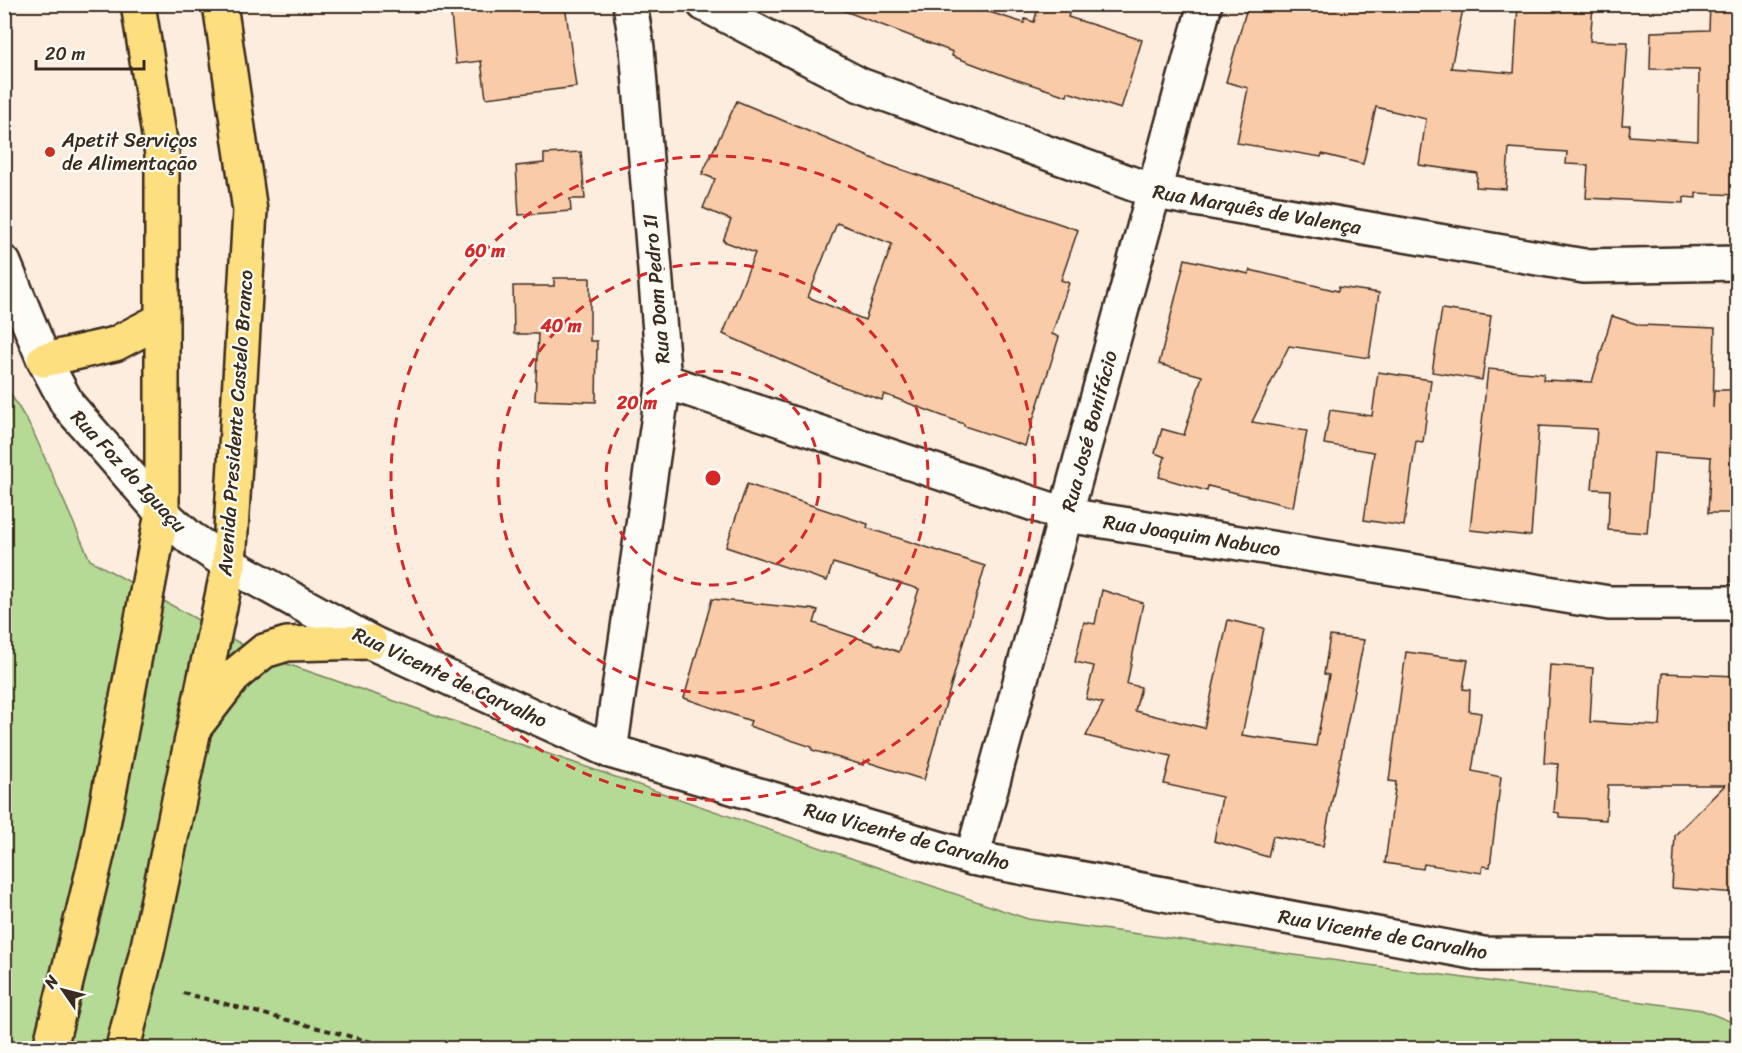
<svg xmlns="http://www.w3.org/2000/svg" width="1742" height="1053" viewBox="0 0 1742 1053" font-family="Sriracha,sans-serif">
<rect width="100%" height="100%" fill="#fceddf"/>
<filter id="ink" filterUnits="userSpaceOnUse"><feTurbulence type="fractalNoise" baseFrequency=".0167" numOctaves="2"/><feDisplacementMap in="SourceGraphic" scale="12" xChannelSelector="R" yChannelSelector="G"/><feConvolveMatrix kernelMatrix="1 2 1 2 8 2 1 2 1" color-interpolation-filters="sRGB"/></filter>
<g filter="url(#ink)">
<path fill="#b4da96" stroke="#78825a" stroke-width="1.5" d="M 4,383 L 32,429 L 90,560 L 261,655 L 1028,919 L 1702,1010 L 1737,1024 L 1737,1048 L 5,1048 Z"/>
<g fill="#f9cba8" stroke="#3b2a1e" stroke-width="1.5" fill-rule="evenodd">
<path d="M 450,4 L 565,4 L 576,87 L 486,98 L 481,61 L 456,64 Z"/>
<path d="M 834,4 L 964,4 L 1024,23 L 1025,19 L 1034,22 L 1039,4 L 1072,4 L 1068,17 L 1142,40 L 1121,109 L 1068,92 L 1067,96 L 1008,77 L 952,56 L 953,52 L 834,7 Z"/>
<path d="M 1248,4 L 1464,4 L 1451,68 L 1514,73 L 1518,4 L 1572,4 L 1593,7 L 1590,41 L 1628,42 L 1622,125 L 1630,125 L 1629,136 L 1698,141 L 1699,70 L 1650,69 L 1651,32 L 1709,30 L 1710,4 L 1737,4 L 1737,195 L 1696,193 L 1696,198 L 1684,197 L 1684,203 L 1586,198 L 1588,165 L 1566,164 L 1567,152 L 1509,148 L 1506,189 L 1476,187 L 1477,173 L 1419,165 L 1426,119 L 1376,107 L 1363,164 L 1322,154 L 1321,157 L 1237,143 L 1248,88 L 1226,82 Z"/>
<path d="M 737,101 L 888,165 L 1078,230 L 1061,280 L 1069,283 L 1052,334 L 1059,337 L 1025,446 L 964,426 L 964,424 L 884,394 L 882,400 L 841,386 L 723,334 L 755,253 L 723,241 L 731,220 L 703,208 L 715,179 L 702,174 ZM 837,223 L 892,244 L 865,320 L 808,297 Z"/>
<path d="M 581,152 L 585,199 L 570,199 L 571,211 L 519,215 L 516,166 L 544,163 L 544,154 Z"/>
<path d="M 1185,259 L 1249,274 L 1250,270 L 1338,291 L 1339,287 L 1379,293 L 1369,358 L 1289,346 L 1252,422 L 1307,431 L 1293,507 L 1208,486 L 1207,491 L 1159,477 L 1165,457 L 1155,453 L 1162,429 L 1184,435 L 1202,376 L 1159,364 Z"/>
<path d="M 554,278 L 590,278 L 590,341 L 597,341 L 596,402 L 535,400 L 538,334 L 514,334 L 513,286 L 554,286 Z"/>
<path d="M 1442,309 L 1491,316 L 1482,380 L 1432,372 Z"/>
<path d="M 1612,316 L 1640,325 L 1715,328 L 1713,408 L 1714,390 L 1737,390 L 1737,513 L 1708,513 L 1711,457 L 1654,453 L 1647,533 L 1608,530 L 1610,490 L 1592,489 L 1597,429 L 1539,426 L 1531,536 L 1470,530 L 1488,369 L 1544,374 L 1543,380 L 1592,382 Z"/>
<path d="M 1378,372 L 1431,380 L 1423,442 L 1416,441 L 1404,526 L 1364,520 L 1374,452 L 1324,444 L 1330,410 L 1372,416 Z"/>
<path d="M 747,484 L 868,524 L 867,528 L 985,566 L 924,780 L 864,761 L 863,765 L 812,750 L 812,747 L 749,726 L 751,721 L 684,698 L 712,599 L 818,610 L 814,623 L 899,652 L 919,589 L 833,563 L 827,581 L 726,547 Z"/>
<path d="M 1102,590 L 1143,603 L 1127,684 L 1141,687 L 1135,711 L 1204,728 L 1228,620 L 1264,628 L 1242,735 L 1316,746 L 1329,675 L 1324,674 L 1330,636 L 1364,640 L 1323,846 L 1273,836 L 1268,857 L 1214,841 L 1222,797 L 1164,784 L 1171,756 L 1086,736 L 1103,703 L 1086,699 L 1094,666 L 1075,662 L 1084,622 L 1095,624 Z"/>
<path d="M 1406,652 L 1468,660 L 1463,689 L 1470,690 L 1469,711 L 1481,713 L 1472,771 L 1501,777 L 1490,867 L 1483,866 L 1482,873 L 1424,864 L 1423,869 L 1385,863 L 1396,782 L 1389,781 Z"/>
<path d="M 1550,665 L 1593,668 L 1590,722 L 1660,726 L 1663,673 L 1737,676 L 1737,893 L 1672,888 L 1675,835 L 1725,785 L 1608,785 L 1606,820 L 1559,817 L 1559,813 L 1554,812 L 1558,764 L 1544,763 Z"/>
</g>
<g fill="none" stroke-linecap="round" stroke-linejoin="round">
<defs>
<g id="minor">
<path d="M 704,4 L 860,85 L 1155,192 L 1584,266 L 1738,263"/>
<path d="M 4,263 L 44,360 L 68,405 L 162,513 L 190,538 L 229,564 L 370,642 L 610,751 L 972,858 L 1483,954 L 1738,955"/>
<path d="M 664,381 L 1067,515 L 1609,603 L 1738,603"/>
<path d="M 610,751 L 664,381 L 637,48 L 630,4"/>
<path d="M 972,858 L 1205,4"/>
</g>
<g id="major">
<path d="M 44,360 L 115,344 L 161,320"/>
<path d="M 198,723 L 236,674 L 264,651 L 287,644 L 370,642"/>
<path d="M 50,1048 L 98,851 L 162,513 L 162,154 L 138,4"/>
<path d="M 123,1048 L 147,951 L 229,564 L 250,211 L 220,4"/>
</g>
</defs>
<use href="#minor" stroke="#3b2a1e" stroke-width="38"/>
<use href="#major" stroke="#3b2a1e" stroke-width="38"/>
<path stroke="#3b2a1e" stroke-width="4" stroke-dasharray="6 4.5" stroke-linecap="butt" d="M 183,993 L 395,1048"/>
<use href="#minor" stroke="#fdfcf7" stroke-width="33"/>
<use href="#major" stroke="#fddf80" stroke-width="33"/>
</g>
</g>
<g fill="none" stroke="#d62828" stroke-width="3" stroke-dasharray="10 8">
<circle cx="713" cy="478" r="107"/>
<circle cx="713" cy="478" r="215"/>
<circle cx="713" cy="478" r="322"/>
</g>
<circle fill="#c8321e" stroke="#fdfcf7" stroke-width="2" cx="50" cy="152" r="6"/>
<g text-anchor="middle" stroke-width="4.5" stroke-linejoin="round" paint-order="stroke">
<g font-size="20" fill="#3b2a1e" stroke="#fdfcf7" text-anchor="start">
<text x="62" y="147">Apetit Serviços<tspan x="62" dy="23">de Alimentação</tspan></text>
</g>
<g font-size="20" fill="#3b2a1e" stroke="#fdfcf7">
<text transform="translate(1257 209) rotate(10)" y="7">Rua Marquês de Valença</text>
<text transform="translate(656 289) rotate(-95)" y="7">Rua Dom Pedro II</text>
<text transform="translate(235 423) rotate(-86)" y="7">Avenida Presidente Castelo Branco</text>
<text transform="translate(1089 431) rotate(-75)" y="7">Rua José Bonifácio</text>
<text transform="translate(129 471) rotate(47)" y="7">Rua Foz do Iguaçu</text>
<text transform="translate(1192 535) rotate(9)" y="7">Rua Joaquim Nabuco</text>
<text transform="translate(450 677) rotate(25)" y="7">Rua Vicente de Carvalho</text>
<text transform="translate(907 836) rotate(15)" y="7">Rua Vicente de Carvalho</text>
<text transform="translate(1383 934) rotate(10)" y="7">Rua Vicente de Carvalho</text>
</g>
</g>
<circle cx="713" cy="478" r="9" fill="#d62828" stroke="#fdfcf7" stroke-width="3"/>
<g font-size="18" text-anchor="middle" font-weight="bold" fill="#d62828" stroke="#fdfcf7" stroke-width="4.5" stroke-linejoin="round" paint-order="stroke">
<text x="485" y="257">60 m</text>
<text x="561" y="332">40 m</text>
<text x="637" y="409">20 m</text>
</g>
<rect width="1742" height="1053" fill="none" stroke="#fdfcf7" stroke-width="24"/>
<rect x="12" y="12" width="1718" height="1029" fill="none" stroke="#3b2a1e" stroke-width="2" filter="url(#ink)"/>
<g transform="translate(63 990) rotate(305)" stroke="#fdfcf7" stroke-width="4.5" paint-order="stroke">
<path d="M0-4.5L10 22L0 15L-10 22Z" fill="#3b2a1e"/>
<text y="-9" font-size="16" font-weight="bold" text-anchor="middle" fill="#3b2a1e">N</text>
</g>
<path d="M36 60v9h108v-9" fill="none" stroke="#3b2a1e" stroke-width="3"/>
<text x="45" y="60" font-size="18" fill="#3b2a1e" stroke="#fdfcf7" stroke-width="4.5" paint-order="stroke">20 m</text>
</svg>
